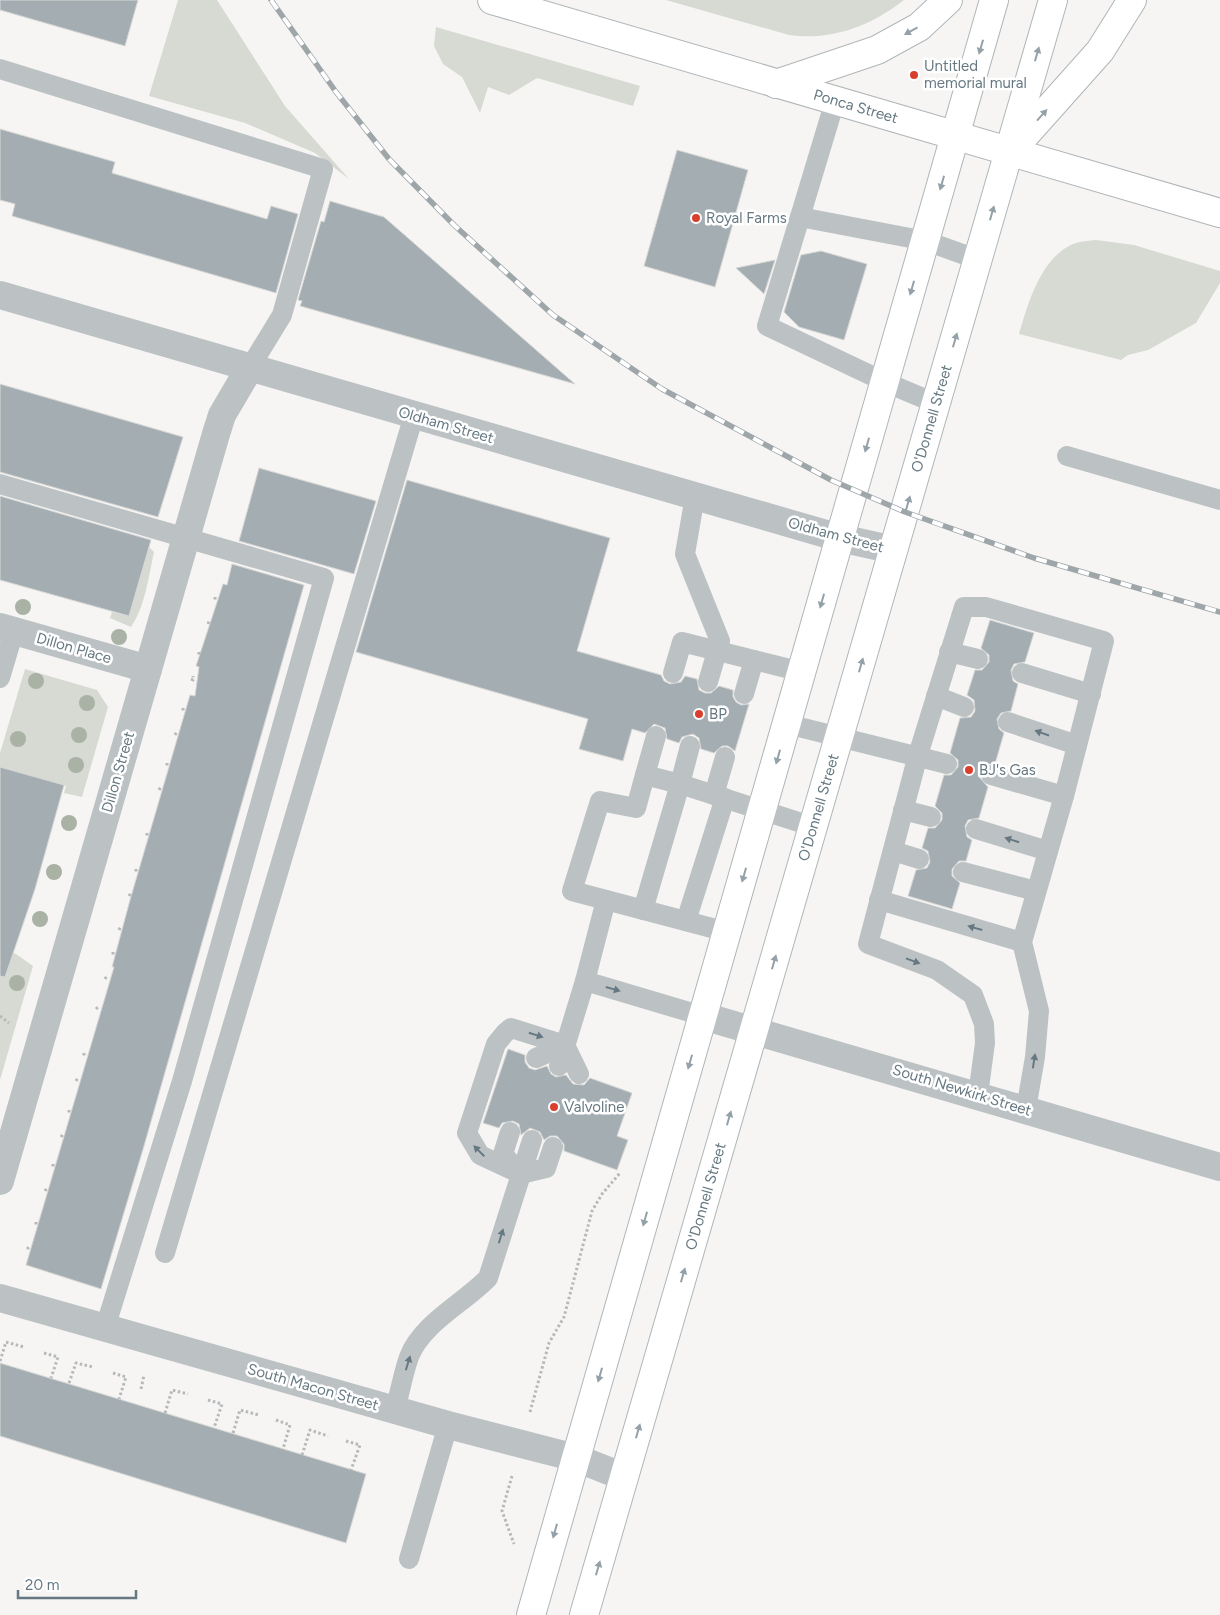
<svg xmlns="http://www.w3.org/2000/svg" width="1220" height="1615" viewBox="0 0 1220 1615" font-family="Figtree,sans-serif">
<rect width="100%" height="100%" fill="#f6f5f3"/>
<g fill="#d6dad2">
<path d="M 178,0 L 217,0 L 285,106 L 349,179 L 315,153 L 245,123 L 149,96 Z"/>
<path d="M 666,0 L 904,0 C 871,26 831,41 789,35 Z"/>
<path d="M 436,27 L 640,86 L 633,106 L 537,78 L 509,95 L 488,87 L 480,113 L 462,77 L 443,64 L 434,46 Z"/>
<path d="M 1096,240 L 1134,245 L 1220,271 L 1220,283 L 1196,323 L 1148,350 L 1128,355 L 1121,360 L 1019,334 C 1028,304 1041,255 1076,243 C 1082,241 1089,241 1096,240 Z"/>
<path d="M 149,547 L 154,552 C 149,575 145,607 131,627 L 110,618 L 112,612 L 129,616 Z"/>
<path d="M 25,669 L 97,690 L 108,707 L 82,797 L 64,793 L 66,786 L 0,767 L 0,753 Z"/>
<path d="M 0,949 L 16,954 L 33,966 L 0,1080 Z"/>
</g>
<g fill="#a4aeb2" stroke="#d7d7d5">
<path d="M 0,0 L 138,0 L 125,46 L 0,10 Z"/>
<path d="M 0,129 L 115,162 L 112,173 L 267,219 L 271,206 L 298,214 L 276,293 L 12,216 L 15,204 L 0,200 Z"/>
<path d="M 677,150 L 748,170 L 715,287 L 644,266 Z"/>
<path d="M 330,201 L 384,217 L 575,384 L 300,306 L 302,301 L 298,300 L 321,221 L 324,222 Z"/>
<path d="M 821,251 L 867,264 L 844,340 L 799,327 L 784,312 L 801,255 Z"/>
<path d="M 775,260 L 764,294 L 736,268 Z"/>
<path d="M 0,384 L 183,437 L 158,517 L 0,472 Z"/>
<path d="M 259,468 L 376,501 L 354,574 L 239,541 Z"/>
<path d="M 407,480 L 610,538 L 577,651 L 661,675 L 664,681 L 670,684 L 681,682 L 685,676 L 697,679 L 699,690 L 705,693 L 711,693 L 719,686 L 733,690 L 733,697 L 736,702 L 741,705 L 749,704 L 735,751 L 728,746 L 722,746 L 714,753 L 701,749 L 699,738 L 693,734 L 682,737 L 679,743 L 667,739 L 665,728 L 654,724 L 645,733 L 632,729 L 623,761 L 579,749 L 588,719 L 356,652 Z"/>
<path d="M 0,496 L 151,540 L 129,616 L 0,580 Z"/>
<path d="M 232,564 L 304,585 L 144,1146 L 101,1289 L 26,1265 L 114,967 L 112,967 L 130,900 L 190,695 L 195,696 L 199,667 L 196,666 L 223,584 L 227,585 Z"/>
<path d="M 990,620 L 1034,633 L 1025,662 L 1014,664 L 1011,670 L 1013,681 L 1018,684 L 1011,711 L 1001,713 L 997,719 L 999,729 L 1004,733 L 995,764 L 988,764 L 980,771 L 980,778 L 988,787 L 979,818 L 968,820 L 965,826 L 967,837 L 972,840 L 966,861 L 959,861 L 952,869 L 952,876 L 960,883 L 952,909 L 908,896 L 916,870 L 927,868 L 930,862 L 928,851 L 922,848 L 928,828 L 935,828 L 942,820 L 942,813 L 935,806 L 944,775 L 951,775 L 958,767 L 958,760 L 950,753 L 960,718 L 971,717 L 975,711 L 974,700 L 967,695 L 975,670 L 982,670 L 989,662 L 989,655 L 981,648 Z"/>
<path d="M 0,767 L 64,785 L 35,889 L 5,977 L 0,976 Z"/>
<path d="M 508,1049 L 525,1055 L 525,1062 L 529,1068 L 535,1070 L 547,1066 L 551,1074 L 556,1077 L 566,1075 L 573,1084 L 584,1085 L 590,1078 L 632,1093 L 617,1136 L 628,1140 L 617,1170 L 564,1151 L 564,1144 L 557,1136 L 550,1136 L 544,1140 L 540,1132 L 530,1128 L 521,1135 L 519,1124 L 513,1121 L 502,1123 L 499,1128 L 483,1123 Z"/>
<path d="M 0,1363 L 366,1474 L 346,1543 L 0,1436 Z"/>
</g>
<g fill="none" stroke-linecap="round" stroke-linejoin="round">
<defs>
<g id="primary">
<path id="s1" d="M 492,0 L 1220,213"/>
<path d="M 776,84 L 877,50 L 919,27 L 948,0"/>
<path d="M 531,1615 L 994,0"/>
<path id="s2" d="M 584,1615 L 1053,0"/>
</g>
<path id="motorway" d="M 1010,152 L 1100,51 L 1132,0"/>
</defs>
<use href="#primary" stroke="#b0b6b9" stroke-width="30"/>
<use href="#motorway" stroke="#b0b5b7" stroke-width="30"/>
<g stroke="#b5b9bb" stroke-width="3" stroke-dasharray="2.5 2.5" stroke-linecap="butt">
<path d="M 215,597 L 215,601"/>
<path d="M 208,624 L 209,621"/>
<path d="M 199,652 L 199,656"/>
<path d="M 191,679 L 193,680 L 193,676"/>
<path d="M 183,708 L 183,712"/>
<path d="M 175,735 L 177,732"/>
<path d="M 167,763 L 167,767"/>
<path d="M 159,790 L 161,787"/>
<path d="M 147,833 L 147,837"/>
<path d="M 136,869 L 136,873"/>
<path d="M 129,896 L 131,893"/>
<path d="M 119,930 L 121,926"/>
<path d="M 113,952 L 113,956"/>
<path d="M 105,979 L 107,976"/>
<path d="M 96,1009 L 99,1006"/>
<path d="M 0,1016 L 9,1023"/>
<path d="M 84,1053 L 84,1057"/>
<path d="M 76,1081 L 78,1078"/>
<path d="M 69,1110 L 69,1114"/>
<path d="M 61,1137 L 63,1134"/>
<path d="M 53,1164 L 53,1168"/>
<path d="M 45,1191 L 47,1188"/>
<path d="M 36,1222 L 36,1226"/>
<path d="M 27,1249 L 30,1246"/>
<path d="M 44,1353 L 58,1357 L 51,1378"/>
<path d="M 0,1361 L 6,1342 L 24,1347"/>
<path d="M 113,1373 L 126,1377 L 119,1399"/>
<path d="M 69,1383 L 76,1363 L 93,1367"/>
<path d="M 141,1389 L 144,1375"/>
<path d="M 208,1400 L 222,1404 L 214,1428"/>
<path d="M 530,1412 L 549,1343 L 564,1317 L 592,1211 L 602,1194 L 620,1173"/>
<path d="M 165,1413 L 172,1390 L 188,1394"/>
<path d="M 276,1420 L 290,1425 L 283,1449"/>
<path d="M 233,1433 L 240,1410 L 259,1415"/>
<path d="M 346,1441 L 360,1445 L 351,1470"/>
<path d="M 302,1455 L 310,1430 L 328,1436"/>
<path d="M 512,1476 L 502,1511 L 514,1544"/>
</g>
<g stroke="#bcc2c4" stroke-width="20">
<path d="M 0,69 L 323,169 L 282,315 L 249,369"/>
<path d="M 800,217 L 835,101"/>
<path d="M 937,404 L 885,382 L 767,326 L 800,217 L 926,241 L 979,260"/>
<path d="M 1067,456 L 1220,500"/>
<path d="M 0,484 L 324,578 L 182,1081 L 105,1328"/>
<path d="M 695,496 L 685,554 L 720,641 L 708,682"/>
<path d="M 949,652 L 978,659"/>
<path d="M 673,673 L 682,642 L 802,672"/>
<path d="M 1022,673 L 1091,694"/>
<path d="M 0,678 L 14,631"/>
<path d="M 744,694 L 754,660"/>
<path d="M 936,696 L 964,707"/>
<path d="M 1008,722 L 1077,745"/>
<path d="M 787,724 L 947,764"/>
<path d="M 690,746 L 680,784 L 814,827"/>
<path d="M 645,775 L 636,808 L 600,801 L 572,891 L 727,932"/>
<path d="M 991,775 L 1064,796"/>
<path d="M 714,795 L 725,757"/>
<path d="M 903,810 L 931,817"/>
<path d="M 976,829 L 1048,851"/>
<path d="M 893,851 L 919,859"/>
<path d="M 963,872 L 1036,891"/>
<path d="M 879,900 L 1022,942"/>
<path d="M 643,910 L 680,784 L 645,775 L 656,736"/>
<path d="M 686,921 L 725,798"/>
<path d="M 585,981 L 606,900"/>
<path d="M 536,1058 L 565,1045"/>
<path d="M 559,1066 L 585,981 L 703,1016"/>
<path d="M 978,1095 L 985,1043 L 984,1024 L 973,995 L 937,970 L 868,944 L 918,755 L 964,607 L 986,607 L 1104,641 L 1064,796 L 1022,942 L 1039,1011 L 1035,1057 L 1026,1109"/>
<path d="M 510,1132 L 503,1154 L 519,1173"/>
<path d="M 553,1147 L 546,1168 L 521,1174 L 480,1155 L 467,1133 L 496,1044 L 505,1033 L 511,1028 L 565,1045 L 579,1074"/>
<path d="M 165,1253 L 414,415"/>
<path d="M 395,1410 C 400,1392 403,1374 409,1357 C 422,1323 464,1303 488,1278 L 532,1140"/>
<path d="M 409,1559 L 448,1425"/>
</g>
<g stroke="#bcc2c4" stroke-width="28">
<path d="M 0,627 L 148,669"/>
<path d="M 703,1016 L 1220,1167"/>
<path d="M 0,1181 L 216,434 L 222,415 L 249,369"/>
<path d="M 0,1298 L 448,1425 L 576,1458 L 624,1477"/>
</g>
<path stroke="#bcc2c4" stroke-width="28" d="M 0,295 L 840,538 L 894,550"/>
<use href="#primary" stroke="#fff" stroke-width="28"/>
<use href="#motorway" stroke="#fff" stroke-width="28"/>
<defs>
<path id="rail" d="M 271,0 L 336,92 L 389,159 L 454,225 L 553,315 L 662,389 L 831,480 L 905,512 L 1034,558 L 1220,612"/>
</defs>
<use href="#rail" stroke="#9ea6aa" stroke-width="5.5"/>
<use href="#rail" stroke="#fff" stroke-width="4" stroke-dasharray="11" stroke-linecap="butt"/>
</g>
<g fill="#aab1a5">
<circle cx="23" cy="607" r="8"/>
<circle cx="119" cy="637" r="8"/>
<circle cx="36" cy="681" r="8"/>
<circle cx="87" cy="703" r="8"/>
<circle cx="79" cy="735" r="8"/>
<circle cx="18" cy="739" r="8"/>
<circle cx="76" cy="765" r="8"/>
<circle cx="69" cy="823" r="8"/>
<circle cx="54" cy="872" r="8"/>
<circle cx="40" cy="919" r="8"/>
<circle cx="17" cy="983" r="8"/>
</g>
<defs><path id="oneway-solid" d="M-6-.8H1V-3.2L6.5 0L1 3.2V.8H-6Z" transform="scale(1.25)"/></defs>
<g fill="#94a1a8">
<use href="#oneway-solid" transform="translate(911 31) rotate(151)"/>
<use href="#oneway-solid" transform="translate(981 47) rotate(106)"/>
<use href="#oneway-solid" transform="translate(1037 54) rotate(-74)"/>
<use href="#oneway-solid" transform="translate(1042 115) rotate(-48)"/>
<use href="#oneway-solid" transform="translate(942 183) rotate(106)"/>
<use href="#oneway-solid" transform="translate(992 213) rotate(-74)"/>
<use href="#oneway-solid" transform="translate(912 288) rotate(106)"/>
<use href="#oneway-solid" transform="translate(955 340) rotate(-74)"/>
<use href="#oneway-solid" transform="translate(867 445) rotate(106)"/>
<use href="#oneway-solid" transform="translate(908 503) rotate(-74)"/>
<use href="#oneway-solid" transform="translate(822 601) rotate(106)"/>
<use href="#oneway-solid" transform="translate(861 665) rotate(-74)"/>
<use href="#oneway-solid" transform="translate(778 757) rotate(106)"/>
<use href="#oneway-solid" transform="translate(744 875) rotate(106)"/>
<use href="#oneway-solid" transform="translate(774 962) rotate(-74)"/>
<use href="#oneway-solid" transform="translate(690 1062) rotate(106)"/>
<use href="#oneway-solid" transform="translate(729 1118) rotate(-74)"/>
<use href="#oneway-solid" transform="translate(645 1219) rotate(106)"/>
<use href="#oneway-solid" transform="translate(683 1275) rotate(-74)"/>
<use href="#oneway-solid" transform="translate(600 1375) rotate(106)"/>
<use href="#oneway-solid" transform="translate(638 1431) rotate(-74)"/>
<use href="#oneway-solid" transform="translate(555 1531) rotate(106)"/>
<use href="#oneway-solid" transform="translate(598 1568) rotate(-74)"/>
</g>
<g fill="#667982">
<use href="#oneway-solid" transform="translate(1042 733) rotate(-161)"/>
<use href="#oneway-solid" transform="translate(1012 840) rotate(-163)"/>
<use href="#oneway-solid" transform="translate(975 928) rotate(-164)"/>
<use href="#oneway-solid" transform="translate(913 961) rotate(20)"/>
<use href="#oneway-solid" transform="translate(613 989) rotate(16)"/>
<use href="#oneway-solid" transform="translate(536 1035) rotate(18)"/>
<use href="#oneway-solid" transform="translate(1034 1061) rotate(-81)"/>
<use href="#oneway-solid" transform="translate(479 1151) rotate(-135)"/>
<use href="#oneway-solid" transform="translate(501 1236) rotate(-73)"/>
<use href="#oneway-solid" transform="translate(408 1363) rotate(-73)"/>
</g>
<g fill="#d93f2f" stroke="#fff" stroke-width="2">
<circle cx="914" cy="75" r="5"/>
<circle cx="696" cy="218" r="5"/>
<circle cx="699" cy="714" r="5"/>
<circle cx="969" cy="770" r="5"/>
<circle cx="554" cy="1107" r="5"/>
</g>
<g text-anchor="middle" stroke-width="5" stroke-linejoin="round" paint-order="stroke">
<g font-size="15" fill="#667982" stroke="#fff" text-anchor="start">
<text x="924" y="71">Untitled<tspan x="924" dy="17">memorial mural</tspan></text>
<text x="706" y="223">Royal Farms</text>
<text x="709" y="719">BP</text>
<text x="979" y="775">BJ's Gas</text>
<text x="564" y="1112">Valvoline</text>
</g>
<g font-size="15" fill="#667982" stroke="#fff">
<text dy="5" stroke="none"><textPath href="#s1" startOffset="379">Ponca Street</textPath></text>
<text dy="5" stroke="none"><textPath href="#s2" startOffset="1246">O'Donnell Street</textPath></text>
<text transform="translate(446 425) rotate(16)" y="5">Oldham Street</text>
<text transform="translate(836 535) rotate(15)" y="5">Oldham Street</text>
<text transform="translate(74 648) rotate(16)" y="5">Dillon Place</text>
<text transform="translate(118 772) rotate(-74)" y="5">Dillon Street</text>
<text dy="5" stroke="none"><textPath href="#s2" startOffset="841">O'Donnell Street</textPath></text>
<text transform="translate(962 1090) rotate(17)" y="5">South Newkirk Street</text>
<text dy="5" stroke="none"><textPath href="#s2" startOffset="436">O'Donnell Street</textPath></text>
<text transform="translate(313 1387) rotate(16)" y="5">South Macon Street</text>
</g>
</g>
<path d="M18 1590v8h118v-8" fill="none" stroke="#667982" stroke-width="2.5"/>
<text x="25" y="1590" font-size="15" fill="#667982" stroke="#ffffff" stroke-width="4" paint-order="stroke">20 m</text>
</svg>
